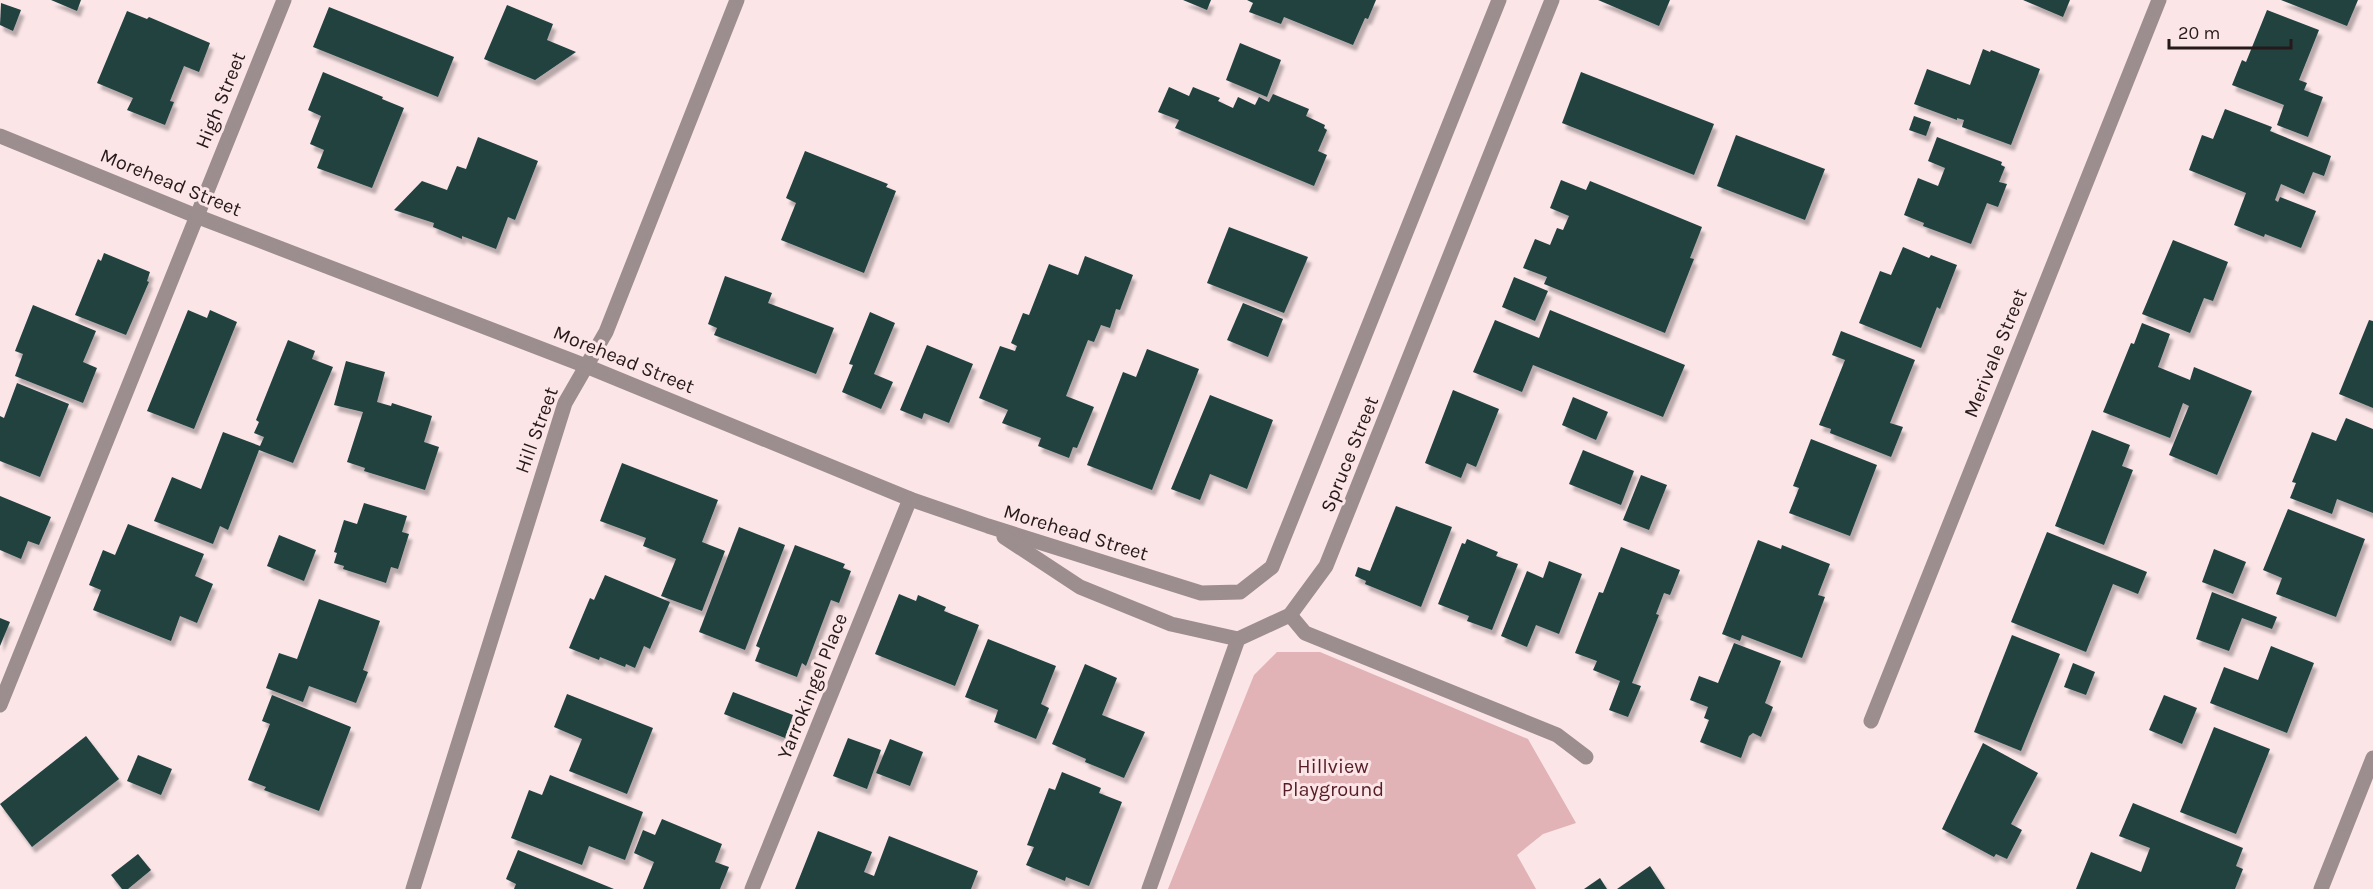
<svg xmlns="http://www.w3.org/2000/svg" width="2373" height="889" viewBox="0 0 2373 889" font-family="Karla,sans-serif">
<defs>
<filter id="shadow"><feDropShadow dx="3.5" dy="6" stdDeviation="1.5" flood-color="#0004"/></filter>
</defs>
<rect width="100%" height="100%" fill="#fbe5e7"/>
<path fill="#e1b3b6" d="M 1277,652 L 1320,652 L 1528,739 L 1576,823 L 1543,834 L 1517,855 L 1536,889 L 1168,889 L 1254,675 Z"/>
<g fill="#204241" filter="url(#shadow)">
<path d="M 51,0 L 81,0 L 77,11 Z"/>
<path d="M 1183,0 L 1211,0 L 1207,10 Z"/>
<path d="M 1247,0 L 1376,0 L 1368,19 L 1365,18 L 1353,45 L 1284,17 L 1281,24 L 1249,12 L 1253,3 Z"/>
<path d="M 1598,0 L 1670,0 L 1659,26 Z"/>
<path d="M 2023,0 L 2070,0 L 2063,17 Z"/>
<path d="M 2281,0 L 2358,0 L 2347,26 Z"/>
<path d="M 1,3 L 21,10 L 13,31 L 0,25 Z"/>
<path d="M 507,5 L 553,24 L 547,40 L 576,52 L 535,80 L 484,59 Z"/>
<path d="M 329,7 L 454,57 L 438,97 L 313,47 Z"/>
<path d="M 2267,10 L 2319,30 L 2299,80 L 2307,83 L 2304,90 L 2323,97 L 2308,137 L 2277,125 L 2284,105 L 2232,85 L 2242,60 L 2246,62 Z"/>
<path d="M 127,11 L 147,19 L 149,17 L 210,43 L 199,72 L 184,66 L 170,101 L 174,102 L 165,125 L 127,110 L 133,98 L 97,83 Z"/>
<path d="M 1240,43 L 1281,60 L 1267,97 L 1226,80 Z"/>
<path d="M 1983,49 L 1990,52 L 1991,50 L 2040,69 L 2011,145 L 1962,127 L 1964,120 L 1957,118 L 1957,120 L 1914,104 L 1927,69 L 1970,85 Z"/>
<path d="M 323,72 L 383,97 L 382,99 L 404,108 L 372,188 L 317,168 L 324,150 L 310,144 L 321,116 L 308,110 Z"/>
<path d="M 1581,72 L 1714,124 L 1694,175 L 1562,123 Z"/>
<path d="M 1169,87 L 1189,96 L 1193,87 L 1220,98 L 1218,101 L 1233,108 L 1238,97 L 1255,105 L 1259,97 L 1269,102 L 1273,94 L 1309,109 L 1306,116 L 1325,125 L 1324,128 L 1327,130 L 1318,151 L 1327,155 L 1314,186 L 1175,128 L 1179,120 L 1158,112 Z"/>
<path d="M 2225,109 L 2272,127 L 2270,131 L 2331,156 L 2324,176 L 2313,172 L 2304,194 L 2281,184 L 2275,200 L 2278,202 L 2280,197 L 2316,211 L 2301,248 L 2265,234 L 2264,237 L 2234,225 L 2246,193 L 2189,170 L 2202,135 L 2213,139 Z"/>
<path d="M 1914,116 L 1931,122 L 1926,136 L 1909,130 Z"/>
<path d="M 1736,135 L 1825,169 L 1805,220 L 1717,186 Z"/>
<path d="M 478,137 L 538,161 L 515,220 L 508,217 L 496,249 L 462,236 L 462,239 L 433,227 L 434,223 L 394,210 L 422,181 L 447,190 L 457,166 L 466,169 Z"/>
<path d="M 1937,137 L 2002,162 L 2001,165 L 2005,167 L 1999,182 L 2007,184 L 1998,207 L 1987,203 L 1971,244 L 1923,226 L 1924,223 L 1904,215 L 1918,178 L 1938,186 L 1945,168 L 1928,161 Z"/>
<path d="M 805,151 L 888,184 L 886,187 L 896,191 L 864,273 L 781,240 L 796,203 L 786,198 Z"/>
<path d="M 1561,180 L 1586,190 L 1590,181 L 1702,227 L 1690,258 L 1694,259 L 1665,333 L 1544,284 L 1547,277 L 1523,268 L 1535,239 L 1550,245 L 1557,228 L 1563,230 L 1569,216 L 1550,208 Z"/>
<path d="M 1229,227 L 1308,257 L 1284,313 L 1207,283 Z"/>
<path d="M 2173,240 L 2228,262 L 2213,301 L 2204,298 L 2190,333 L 2142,314 Z"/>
<path d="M 1903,247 L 1929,258 L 1931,255 L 1957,265 L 1940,309 L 1937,307 L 1921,348 L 1859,323 L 1880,271 L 1891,275 Z"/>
<path d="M 104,253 L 150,272 L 147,281 L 149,282 L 126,335 L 75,315 L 98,259 L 101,261 Z"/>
<path d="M 1085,256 L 1133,275 L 1120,310 L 1116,309 L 1110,328 L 1101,325 L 1094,342 L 1088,340 L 1066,396 L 1094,407 L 1077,448 L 1073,447 L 1069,458 L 1038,446 L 1041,438 L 1002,423 L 1008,410 L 979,398 L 1000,346 L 1015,351 L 1017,346 L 1011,343 L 1023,313 L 1029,315 L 1049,264 L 1078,275 Z"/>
<path d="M 725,276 L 772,293 L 768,303 L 834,328 L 816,374 L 714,335 L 717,328 L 708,324 Z"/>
<path d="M 1514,277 L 1548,291 L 1535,321 L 1502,307 Z"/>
<path d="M 1243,303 L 1283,319 L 1268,357 L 1227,340 Z"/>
<path d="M 33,305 L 96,331 L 83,362 L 97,368 L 83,403 L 15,376 L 23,354 L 15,351 Z"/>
<path d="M 188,310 L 207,318 L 210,310 L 237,322 L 194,429 L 147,411 Z"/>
<path d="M 1550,310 L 1685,365 L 1663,417 L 1533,365 L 1522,392 L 1473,372 L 1495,320 L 1539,338 Z"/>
<path d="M 870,312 L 895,323 L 874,374 L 893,382 L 881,409 L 842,392 L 853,365 L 849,364 Z"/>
<path d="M 2369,320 L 2373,321 L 2373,408 L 2339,394 Z"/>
<path d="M 2142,323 L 2170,334 L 2158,367 L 2190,380 L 2194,367 L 2252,391 L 2217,475 L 2169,455 L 2189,406 L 2183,403 L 2170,438 L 2103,412 L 2131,343 L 2134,344 Z"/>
<path d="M 1841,331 L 1915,360 L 1890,423 L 1903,427 L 1891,457 L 1830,433 L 1831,429 L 1819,425 L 1845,360 L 1832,355 Z"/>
<path d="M 288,340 L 315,351 L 312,359 L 333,367 L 293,463 L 259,450 L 228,530 L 220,526 L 213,544 L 154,521 L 172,477 L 201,489 L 223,432 L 260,446 L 264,437 L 254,433 L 259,422 L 256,420 Z"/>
<path d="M 927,345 L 973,364 L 949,423 L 924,413 L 922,419 L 900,410 Z"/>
<path d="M 1147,349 L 1199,369 L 1152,490 L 1087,465 L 1123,372 L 1136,377 Z"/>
<path d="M 346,361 L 385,372 L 377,402 L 391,406 L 392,403 L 432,416 L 424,442 L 439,447 L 425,490 L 364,471 L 365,468 L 347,462 L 363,412 L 334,405 Z"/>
<path d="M 17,383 L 69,404 L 40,477 L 0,461 L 0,416 L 4,418 Z"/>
<path d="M 1453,390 L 1499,409 L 1476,467 L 1467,463 L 1461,478 L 1425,463 Z"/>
<path d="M 1210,395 L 1273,420 L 1247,489 L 1210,474 L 1200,500 L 1171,489 Z"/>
<path d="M 1573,397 L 1608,412 L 1596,440 L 1562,425 Z"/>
<path d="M 2346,418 L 2373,429 L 2373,513 L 2337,499 L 2332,514 L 2290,498 L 2296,483 L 2292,482 L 2312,432 L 2336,441 Z"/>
<path d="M 2092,430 L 2130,445 L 2122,466 L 2133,470 L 2104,545 L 2055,526 Z"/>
<path d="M 1811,439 L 1877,465 L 1850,536 L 1789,513 L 1799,488 L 1793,486 Z"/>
<path d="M 1583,450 L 1634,471 L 1621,505 L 1569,484 Z"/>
<path d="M 622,463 L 718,500 L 702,542 L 725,551 L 702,611 L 661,596 L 676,559 L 643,546 L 646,538 L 600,521 Z"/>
<path d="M 1641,475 L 1667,485 L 1649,530 L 1623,520 Z"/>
<path d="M 0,496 L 51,517 L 39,545 L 28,541 L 21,559 L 0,550 Z"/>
<path d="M 364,503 L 407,516 L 402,532 L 409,534 L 398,569 L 391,567 L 386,583 L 343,569 L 344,566 L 334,563 L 337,553 L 334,552 L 344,520 L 357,524 Z"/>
<path d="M 1396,506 L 1452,527 L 1421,607 L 1365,584 L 1366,581 L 1355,576 L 1358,567 L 1370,571 Z"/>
<path d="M 2288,509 L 2365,539 L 2336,617 L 2276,594 L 2282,578 L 2263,570 Z"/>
<path d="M 128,524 L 204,554 L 195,576 L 213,584 L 197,623 L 180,616 L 171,641 L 93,610 L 101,590 L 89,585 L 103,550 L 115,555 Z"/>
<path d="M 739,527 L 785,545 L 745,650 L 699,632 Z"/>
<path d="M 2047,532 L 2147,572 L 2138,594 L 2113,584 L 2086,652 L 2011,622 Z"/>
<path d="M 279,535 L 316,550 L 304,581 L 267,566 Z"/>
<path d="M 1467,539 L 1498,552 L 1496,556 L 1518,564 L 1492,630 L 1467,621 L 1469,616 L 1438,604 L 1462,543 L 1465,544 Z"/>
<path d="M 1758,540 L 1781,549 L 1782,545 L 1830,564 L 1818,595 L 1825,597 L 1802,658 L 1742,635 L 1740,641 L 1722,634 Z"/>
<path d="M 795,545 L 845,564 L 843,568 L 851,571 L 839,603 L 831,600 L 806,666 L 802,663 L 797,677 L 755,661 L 760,648 L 756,646 Z"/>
<path d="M 1621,547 L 1680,570 L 1670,595 L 1664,593 L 1656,614 L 1659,615 L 1632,683 L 1641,686 L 1628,717 L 1609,710 L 1620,681 L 1593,670 L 1597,661 L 1575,653 L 1599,592 L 1603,593 Z"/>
<path d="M 2214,549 L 2246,562 L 2233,594 L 2202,582 Z"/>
<path d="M 1549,561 L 1582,574 L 1559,634 L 1536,625 L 1527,647 L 1501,636 L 1527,571 L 1543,578 Z"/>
<path d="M 605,575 L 670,602 L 650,649 L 644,646 L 635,668 L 626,664 L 625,667 L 600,657 L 599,660 L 569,648 L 590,598 L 594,600 Z"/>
<path d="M 2212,592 L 2277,617 L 2272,629 L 2242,618 L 2229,651 L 2196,639 Z"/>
<path d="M 899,594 L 916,601 L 918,595 L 946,607 L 944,611 L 979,625 L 955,686 L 875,654 Z"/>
<path d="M 319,599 L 380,621 L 363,670 L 368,672 L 356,703 L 309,686 L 303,702 L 266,688 L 279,653 L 297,659 Z"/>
<path d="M 0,618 L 10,622 L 0,646 Z"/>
<path d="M 2012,635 L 2060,654 L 2021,751 L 1974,732 Z"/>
<path d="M 988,639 L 1056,666 L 1041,704 L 1049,708 L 1036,739 L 994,722 L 998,710 L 965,697 Z"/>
<path d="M 1734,643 L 1781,661 L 1765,703 L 1773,707 L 1761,737 L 1753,733 L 1749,736 L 1741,758 L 1700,742 L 1709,720 L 1704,718 L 1708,707 L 1690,700 L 1699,676 L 1718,683 Z"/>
<path d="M 2271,646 L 2314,663 L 2287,733 L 2210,703 L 2224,667 L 2258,680 Z"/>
<path d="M 2073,663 L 2095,672 L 2086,695 L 2064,687 Z"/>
<path d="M 1085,664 L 1117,678 L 1102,715 L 1145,732 L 1124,778 L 1085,762 L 1086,759 L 1052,744 Z"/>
<path d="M 733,692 L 793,715 L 785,738 L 724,714 Z"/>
<path d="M 567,694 L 653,728 L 627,794 L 569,771 L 582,739 L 554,727 Z"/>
<path d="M 272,695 L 351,727 L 319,811 L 264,790 L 266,787 L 248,780 L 270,724 L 262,721 Z"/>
<path d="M 2164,695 L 2197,708 L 2182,744 L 2149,730 Z"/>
<path d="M 2214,727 L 2270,749 L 2236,834 L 2180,812 Z"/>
<path d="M 86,736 L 119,779 L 32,847 L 0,804 Z"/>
<path d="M 848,738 L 881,750 L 867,789 L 833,776 Z"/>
<path d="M 890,739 L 923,752 L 910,786 L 876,773 Z"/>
<path d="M 1983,743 L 2038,773 L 2011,824 L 2022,830 L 2007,859 L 1996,854 L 1994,857 L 1942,829 Z"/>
<path d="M 138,755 L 172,769 L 161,795 L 127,781 Z"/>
<path d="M 1062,772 L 1101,788 L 1099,793 L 1122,802 L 1089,886 L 1066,877 L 1065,881 L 1026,865 L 1034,847 L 1027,845 L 1049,788 L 1055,790 Z"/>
<path d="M 550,775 L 643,812 L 625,860 L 589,846 L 582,865 L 511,838 L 529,790 L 542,795 Z"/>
<path d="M 2133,803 L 2243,848 L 2236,866 L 2243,869 L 2235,889 L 2076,889 L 2091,852 L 2141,872 L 2150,848 L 2119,836 Z"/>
<path d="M 662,819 L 722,844 L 715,862 L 729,867 L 720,889 L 643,889 L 654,862 L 634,853 L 643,830 L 655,835 Z"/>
<path d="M 818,831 L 872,852 L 864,872 L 874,876 L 889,836 L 978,871 L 971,889 L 795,889 Z"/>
<path d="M 518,850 L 614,889 L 514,889 L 516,884 L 506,879 Z"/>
<path d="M 138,854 L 151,870 L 128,889 L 122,889 L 111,875 Z"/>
<path d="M 1650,866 L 1665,889 L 1617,889 Z"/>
<path d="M 1600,878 L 1607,889 L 1584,889 Z"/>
</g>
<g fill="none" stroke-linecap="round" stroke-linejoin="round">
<g stroke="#9c8d8e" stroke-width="15">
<path d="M 0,136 L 196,216 L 586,366 L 910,499 L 988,526 L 1201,593 L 1240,592 L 1272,567 L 1499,0"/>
<path d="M 1004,537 L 1080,587 L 1171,624 L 1238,639"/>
<path d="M 1290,615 L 1305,633 L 1557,735 L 1586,757"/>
<path d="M 0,705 L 284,0"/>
<path d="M 1871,721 L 2159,0"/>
<path d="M 413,889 L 565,403 L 606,332 L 737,0"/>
<path d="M 752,889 L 910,499"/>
<path d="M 1149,889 L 1238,639 L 1290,615 L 1326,566 L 1552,0"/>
<path d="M 2321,889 L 2373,758"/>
</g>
</g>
<g text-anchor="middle" stroke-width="6" stroke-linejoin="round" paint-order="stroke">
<g font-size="20" fill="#25191a" stroke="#fbe5e7">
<text transform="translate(220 100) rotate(-68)" y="7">High Street</text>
<text transform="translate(171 182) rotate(22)" y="7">Morehead Street</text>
<text transform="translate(1995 353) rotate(-68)" y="7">Merivale Street</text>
<text transform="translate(624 359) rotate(22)" y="7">Morehead Street</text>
<text transform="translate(536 430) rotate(-70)" y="7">Hill Street</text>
<text transform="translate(1349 454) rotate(-68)" y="7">Spruce Street</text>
<text transform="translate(1076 532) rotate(17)" y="7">Morehead Street</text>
<text transform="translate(812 686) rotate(-68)" y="7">Yarrokingel Place</text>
</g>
<g font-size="20" fill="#561d26" stroke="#fbe5e7">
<text x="1333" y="773">Hillview<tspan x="1333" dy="23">Playground</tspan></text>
</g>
</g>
<path d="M2169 39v9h122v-9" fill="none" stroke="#25191a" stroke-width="3"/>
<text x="2178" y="39" font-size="18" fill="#25191a" stroke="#fbe5e7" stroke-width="4.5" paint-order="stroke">20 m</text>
</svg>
